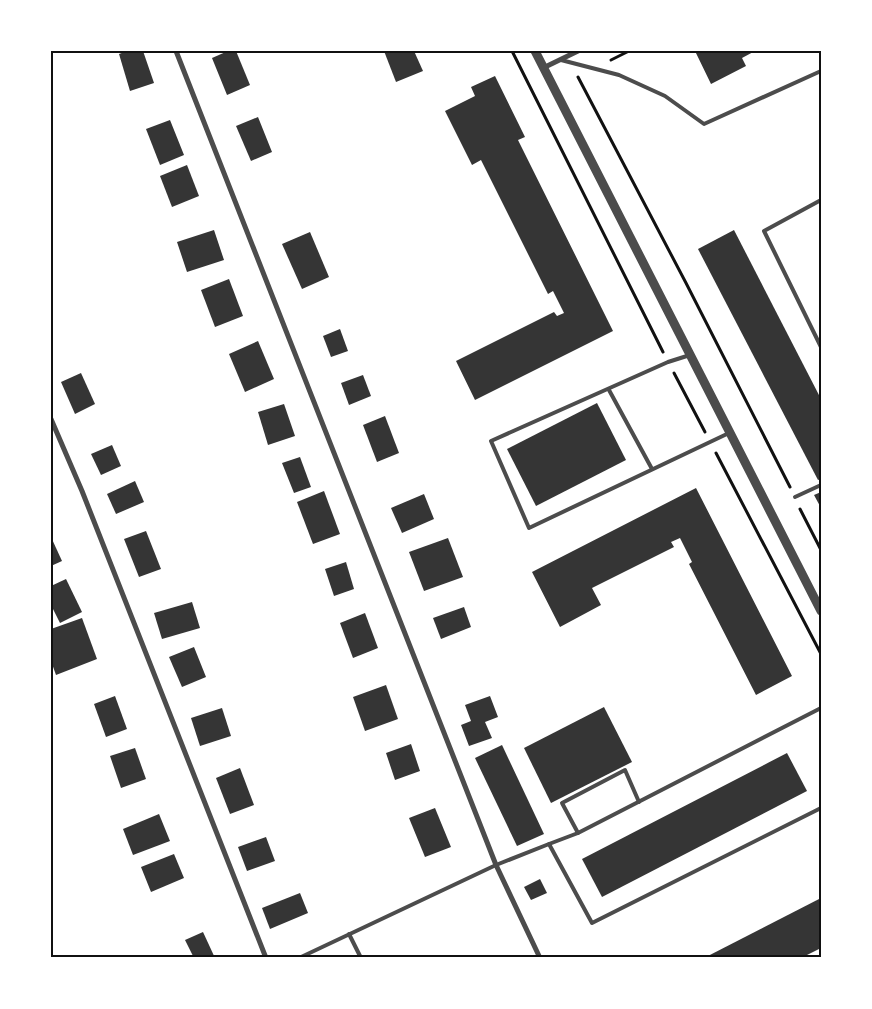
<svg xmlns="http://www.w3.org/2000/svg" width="872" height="1009" viewBox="0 0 872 1009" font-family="Manrope,sans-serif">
<rect width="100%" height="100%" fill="#fff"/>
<g fill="#353535">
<path d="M 127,51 L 143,51 L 154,83 L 130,91 L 119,54 Z"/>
<path d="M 228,51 L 236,51 L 250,85 L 227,95 L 212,58 Z"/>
<path d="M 384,51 L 414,51 L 423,71 L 396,82 Z"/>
<path d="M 695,51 L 755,51 L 742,58 L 746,66 L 711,84 Z"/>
<path d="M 495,76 L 525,137 L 518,140 L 613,331 L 475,400 L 456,361 L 554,312 L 557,316 L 564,313 L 553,291 L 548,294 L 481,160 L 472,165 L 445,111 L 475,96 L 471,87 Z"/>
<path d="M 258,117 L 272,152 L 251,161 L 236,126 Z"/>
<path d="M 170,120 L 184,155 L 160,165 L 146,129 Z"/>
<path d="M 187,165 L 199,196 L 172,207 L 160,176 Z"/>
<path d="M 214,230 L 224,260 L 187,272 L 177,242 Z"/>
<path d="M 734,230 L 821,399 L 821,479 L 818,480 L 698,249 Z"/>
<path d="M 310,232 L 329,277 L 302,289 L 282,244 Z"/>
<path d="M 229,279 L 243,316 L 215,327 L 201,290 Z"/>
<path d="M 340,329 L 348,351 L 331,357 L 323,336 Z"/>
<path d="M 258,341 L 274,379 L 245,392 L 229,354 Z"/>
<path d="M 81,373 L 95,404 L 75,414 L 61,382 Z"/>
<path d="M 363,375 L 371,396 L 349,405 L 341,383 Z"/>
<path d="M 597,403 L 626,460 L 536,506 L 507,449 Z"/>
<path d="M 284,404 L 295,436 L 268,445 L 258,412 Z"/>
<path d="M 385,416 L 399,453 L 377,462 L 363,425 Z"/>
<path d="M 112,445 L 121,466 L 101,475 L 91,454 Z"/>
<path d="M 300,457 L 311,487 L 294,493 L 282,463 Z"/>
<path d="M 135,481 L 144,502 L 116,514 L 107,494 Z"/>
<path d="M 696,488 L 792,676 L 756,695 L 689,564 L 692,562 L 680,538 L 671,542 L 674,547 L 592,588 L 601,605 L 560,627 L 532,572 Z"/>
<path d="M 324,491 L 340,534 L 313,544 L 297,502 Z"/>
<path d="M 821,492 L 821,508 L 814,495 Z"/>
<path d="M 424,494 L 434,519 L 402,533 L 391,508 Z"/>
<path d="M 146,531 L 161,569 L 139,577 L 124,539 Z"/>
<path d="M 51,537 L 62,561 L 51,566 Z"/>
<path d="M 448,538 L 463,577 L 424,591 L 409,552 Z"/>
<path d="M 346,562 L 354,589 L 334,596 L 325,569 Z"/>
<path d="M 66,579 L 82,612 L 60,623 L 51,605 L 51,586 Z"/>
<path d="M 192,602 L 200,628 L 162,639 L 154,613 Z"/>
<path d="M 464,607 L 471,627 L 441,639 L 433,618 Z"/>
<path d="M 365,613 L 378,648 L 353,658 L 340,623 Z"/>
<path d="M 82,618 L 97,659 L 56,675 L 51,661 L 51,629 Z"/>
<path d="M 194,647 L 206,677 L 182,687 L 169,657 Z"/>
<path d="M 386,685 L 398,719 L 365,731 L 353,697 Z"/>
<path d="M 115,696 L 127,729 L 106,737 L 94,704 Z"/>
<path d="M 490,696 L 498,717 L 485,722 L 492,738 L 469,746 L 461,725 L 471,721 L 465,705 Z"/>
<path d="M 604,707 L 632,762 L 551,803 L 524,748 Z"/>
<path d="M 222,708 L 231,736 L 200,746 L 191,718 Z"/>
<path d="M 411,744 L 420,771 L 395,780 L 386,753 Z"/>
<path d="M 502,745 L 544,834 L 517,846 L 475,758 Z"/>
<path d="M 135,748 L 146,779 L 121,788 L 110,756 Z"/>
<path d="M 787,753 L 807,791 L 602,897 L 582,859 Z"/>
<path d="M 240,768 L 254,805 L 230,814 L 216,778 Z"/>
<path d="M 435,808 L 451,847 L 425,857 L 409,818 Z"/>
<path d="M 159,814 L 170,841 L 133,855 L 123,829 Z"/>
<path d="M 266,837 L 275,861 L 247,871 L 238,847 Z"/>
<path d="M 174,854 L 184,878 L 151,892 L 141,867 Z"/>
<path d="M 540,879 L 547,893 L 531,900 L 524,887 Z"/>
<path d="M 300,893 L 308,913 L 270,929 L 262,908 Z"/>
<path d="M 821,898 L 821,948 L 801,958 L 704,958 Z"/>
<path d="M 203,932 L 215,958 L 194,958 L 185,940 Z"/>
</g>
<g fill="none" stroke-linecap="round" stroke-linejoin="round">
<g stroke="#111" stroke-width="3">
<path d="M 512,51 L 663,352"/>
<path d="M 611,60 L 629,51"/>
<path d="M 578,77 L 686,283 L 790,487"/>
<path d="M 674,373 L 705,432"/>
<path d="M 716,453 L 821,654"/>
<path d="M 800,509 L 821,550"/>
</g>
<g stroke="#4c4c4c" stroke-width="4">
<path d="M 561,60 L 619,75 L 665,96 L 704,124 L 821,71"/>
<path d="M 821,200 L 764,231 L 821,347"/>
<path d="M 690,355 L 668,362 L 491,441 L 529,528 L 729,433"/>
<path d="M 609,390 L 652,469"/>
<path d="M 795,497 L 821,485"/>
<path d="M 821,708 L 578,833 L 549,844 L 592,923 L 821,808"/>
<path d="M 578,833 L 562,803 L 625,770 L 639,802"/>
<path d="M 349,934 L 361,958"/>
<path d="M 299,958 L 496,865 L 549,844"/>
</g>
<g stroke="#4c4c4c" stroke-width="5">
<path d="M 176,51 L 496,865 L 540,958"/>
<path d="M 543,68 L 578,51"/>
<path d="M 51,419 L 82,491 L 266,958"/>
</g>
<path stroke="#4c4c4c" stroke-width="9" d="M 535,51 L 821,611"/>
</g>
<rect width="872" height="1009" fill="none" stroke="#ffffff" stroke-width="105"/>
<rect x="52" y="52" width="768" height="904" fill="none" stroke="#111" stroke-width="2"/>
</svg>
